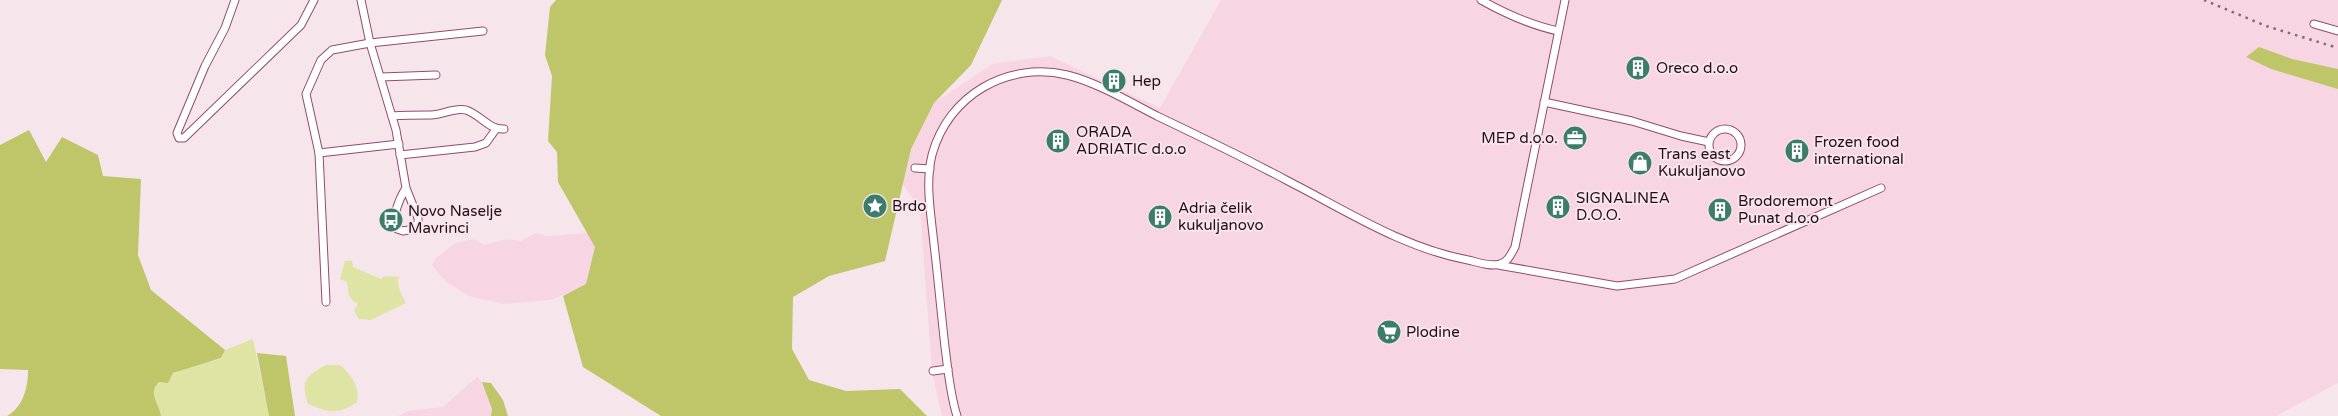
<svg xmlns="http://www.w3.org/2000/svg" width="2338" height="416" viewBox="0 0 2338 416" font-family="'Varela Round',sans-serif">
<rect width="100%" height="100%" fill="#f6e6ec"/>
<g fill="#f7d5e2">
<path d="M 1221,0 L 2338,0 L 2338,383 L 2276,416 L 942,416 L 932,371 L 920,208 L 903,185 L 911,149 L 934,103 L 992,64 L 1050,56 L 1160,108 Z"/>
<path d="M 536,233 L 546,236 L 588,233 L 595,247 L 586,284 L 575,291 L 549,300 L 504,304 L 469,296 L 445,281 L 432,265 L 436,258 L 454,244 L 464,241 L 474,239 L 484,245 L 508,239 L 521,241 Z"/>
<path d="M 477,377 L 484,385 L 492,409 L 491,416 L 398,416 L 408,411 L 443,407 Z"/>
</g>
<g fill="#dee4a4">
<path d="M 345,261 L 352,261 L 353,267 L 381,279 L 385,276 L 399,277 C 396,286 402,296 406,303 L 371,320 L 359,319 L 354,311 L 358,303 L 354,302 L 349,296 L 347,282 L 340,279 Z"/>
<path d="M 253,339 L 269,416 L 161,416 C 160,408 153,401 153,394 C 152,374 206,363 221,359 L 225,350 Z"/>
<path d="M 326,365 L 340,365 C 351,375 360,386 357,402 C 338,415 329,413 308,404 C 300,381 306,376 326,365 Z"/>
</g>
<g fill="#bec669">
<path d="M 556,0 L 1002,0 L 971,65 L 934,103 L 911,149 L 885,261 L 829,276 L 793,297 L 792,349 L 809,380 L 846,391 L 900,389 L 927,416 L 661,416 L 583,367 L 563,296 L 586,284 L 595,247 L 558,182 L 557,152 L 548,141 L 552,76 L 545,55 L 550,7 Z"/>
<path d="M 2259,47 L 2292,59 L 2338,69 L 2338,89 L 2271,69 L 2246,57 Z"/>
<path d="M 29,130 L 46,162 L 62,137 L 98,155 L 103,176 L 141,179 L 138,255 L 151,290 L 225,350 L 221,358 L 173,373 L 168,383 L 159,382 C 147,393 159,403 161,416 L 7,416 C 23,407 28,388 28,370 L 0,369 L 0,145 Z"/>
<path d="M 257,353 L 286,356 L 295,416 L 269,416 Z"/>
<path d="M 482,382 L 491,383 L 503,400 L 508,416 L 491,416 L 492,409 Z"/>
</g>
<g fill="none" stroke-linecap="round" stroke-linejoin="round">
<defs>
<g id="street">
<path d="M 235,0 L 225,28 L 205,66 L 177,133 L 179,138 L 184,138 L 301,25 L 314,0"/>
<path d="M 361,0 L 370,43 L 396,130 L 406,188 L 418,218 L 418,223 L 414,229 L 403,231 L 397,229 C 391,218 399,199 406,188"/>
<path d="M 1481,0 C 1506,14 1530,25 1558,31"/>
<path d="M 2314,24 L 2338,31"/>
<path d="M 381,77 L 436,75"/>
<path d="M 1544,102 L 1632,121 L 1681,136 L 1709,142"/>
<path d="M 392,116 C 406,115 418,115 431,115 C 443,115 454,107 466,110 C 481,115 489,130 504,129"/>
<circle cx="1725" cy="145" r="16"/>
<path d="M 319,153 L 399,144"/>
<path d="M 400,155 L 475,147 L 486,143 L 496,129"/>
<path d="M 915,168 L 930,169"/>
<path d="M 1498,265 L 1617,286 L 1675,279 L 1881,188"/>
<path d="M 326,302 L 319,153 L 306,94 L 321,60 L 332,50 L 370,43 L 483,31"/>
<path d="M 933,371 L 948,369"/>
<path d="M 957,416 C 950,394 948,370 945,347 C 941,312 938,278 934,244 C 931,215 925,183 932,155 C 948,95 1008,61 1067,75 C 1096,82 1130,102 1157,116 C 1201,137 1245,158 1288,181 C 1345,210 1403,248 1468,260 C 1477,262 1491,267 1500,264 C 1508,262 1511,254 1515,247 L 1565,0"/>
</g>
</defs>
<use href="#street" stroke="#904d6b" stroke-width="9"/>
<use href="#street" stroke="#fff" stroke-width="7"/>
<path stroke="#806a73" stroke-width="2.5" stroke-dasharray="2.5 5" stroke-linecap="butt" d="M 2204,0 L 2266,26 L 2338,48"/>
</g>
<defs>
<symbol id="building-disc" viewBox="-11 -11 22 22"><circle r="9.5" fill="#3c7c6a" stroke="#f6e6ec"/><path d="M-4-6H4V6H1V3H-1V6H-4ZM-2.5-4.3h1.7v1.8h-1.7ZM.8-4.3h1.7v1.8H.8ZM-2.5-1h1.7V.8h-1.7ZM.8-1h1.7V.8H.8Z" fill="#fff"/></symbol>
<symbol id="office-disc" viewBox="-11 -11 22 22"><circle r="9.5" fill="#3c7c6a" stroke="#f6e6ec"/><path d="M-6-3h4V-5.5h4V-3h4V5H-6ZM-1-4.5V-3h2v-1.5ZM-6 0V1H6V0Z" fill="#fff"/></symbol>
<symbol id="shop-disc" viewBox="-11 -11 22 22"><circle r="9.5" fill="#3c7c6a" stroke="#f6e6ec"/><path d="M-5-2.5h2.3a2.7 3.5 0 0 1 5.4 0H5L5.5 6h-11ZM-1.5-2.5h3a1.5 2.3 0 0 0-3 0Z" fill="#fff"/></symbol>
<symbol id="sight-disc" viewBox="-11 -11 22 22"><circle r="9.5" fill="#3c7c6a" stroke="#f6e6ec"/><path d="M0-6L1.8-2.2L6-1.7L2.9 1.2L3.7 5.4L0 3.3L-3.7 5.4L-2.9 1.2L-6-1.7L-1.8-2.2Z" fill="#fff"/></symbol>
<symbol id="bus-disc" viewBox="-11 -11 22 22"><circle r="9.5" fill="#3c7c6a" stroke="#f6e6ec"/><path d="M-5-6H5V4H4V6H2V4H-2V6H-4V4H-5ZM-3.5-4V0h7V-4ZM-3.5 1.2v1.5H-2V1.2ZM2 1.2v1.5H3.5V1.2Z" fill="#fff"/></symbol>
<symbol id="supermarket-disc" viewBox="-11 -11 22 22"><circle r="9.5" fill="#3c7c6a" stroke="#f6e6ec"/><path d="M-6-5.5h2.5l.6 2H6L4.5 2H-2.5L-4.4-4H-6ZM-1.5 3.2a1.3 1.3 0 1 0 .1 0ZM3 3.2a1.3 1.3 0 1 0 .1 0Z" fill="#fff"/></symbol>
</defs>
<g fill-rule="evenodd">
<use href="#building-disc" x="1624" y="54" width="28" height="28"/>
<use href="#building-disc" x="1100" y="67" width="28" height="28"/>
<use href="#office-disc" x="1561" y="124" width="28" height="28"/>
<use href="#building-disc" x="1044" y="127" width="28" height="28"/>
<use href="#building-disc" x="1783" y="137" width="28" height="28"/>
<use href="#shop-disc" x="1626" y="149" width="28" height="28"/>
<use href="#sight-disc" x="861" y="192" width="28" height="28"/>
<use href="#building-disc" x="1544" y="193" width="28" height="28"/>
<use href="#building-disc" x="1706" y="196" width="28" height="28"/>
<use href="#building-disc" x="1146" y="203" width="28" height="28"/>
<use href="#bus-disc" x="377" y="206" width="28" height="28"/>
<use href="#supermarket-disc" x="1375" y="318" width="28" height="28"/>
</g>
<g text-anchor="middle" stroke-width="4" stroke-linejoin="round" paint-order="stroke">
<g font-size="15" fill="#280d19" stroke="#f6e6ec" text-anchor="start">
<text x="1656" y="73">Oreco d.o.o</text>
<text x="1132" y="86">Hep</text>
<text x="1076" y="137">ORADA<tspan x="1076" dy="17">ADRIATIC d.o.o</tspan></text>
<text x="1558" y="143" text-anchor="end">MEP d.o.o.</text>
<text x="1814" y="147">Frozen food<tspan x="1814" dy="17">international</tspan></text>
<text x="1658" y="159">Trans east<tspan x="1658" dy="17">Kukuljanovo</tspan></text>
<text x="1576" y="203">SIGNALINEA<tspan x="1576" dy="17">D.O.O.</tspan></text>
<text x="1738" y="206">Brodoremont<tspan x="1738" dy="17">Punat d.o.o</tspan></text>
<text x="892" y="211">Brdo</text>
<text x="1178" y="213">Adria čelik<tspan x="1178" dy="17">kukuljanovo</tspan></text>
<text x="408" y="216">Novo Naselje<tspan x="408" dy="17">Mavrinci</tspan></text>
<text x="1406" y="337">Plodine</text>
</g>
</g>
</svg>
